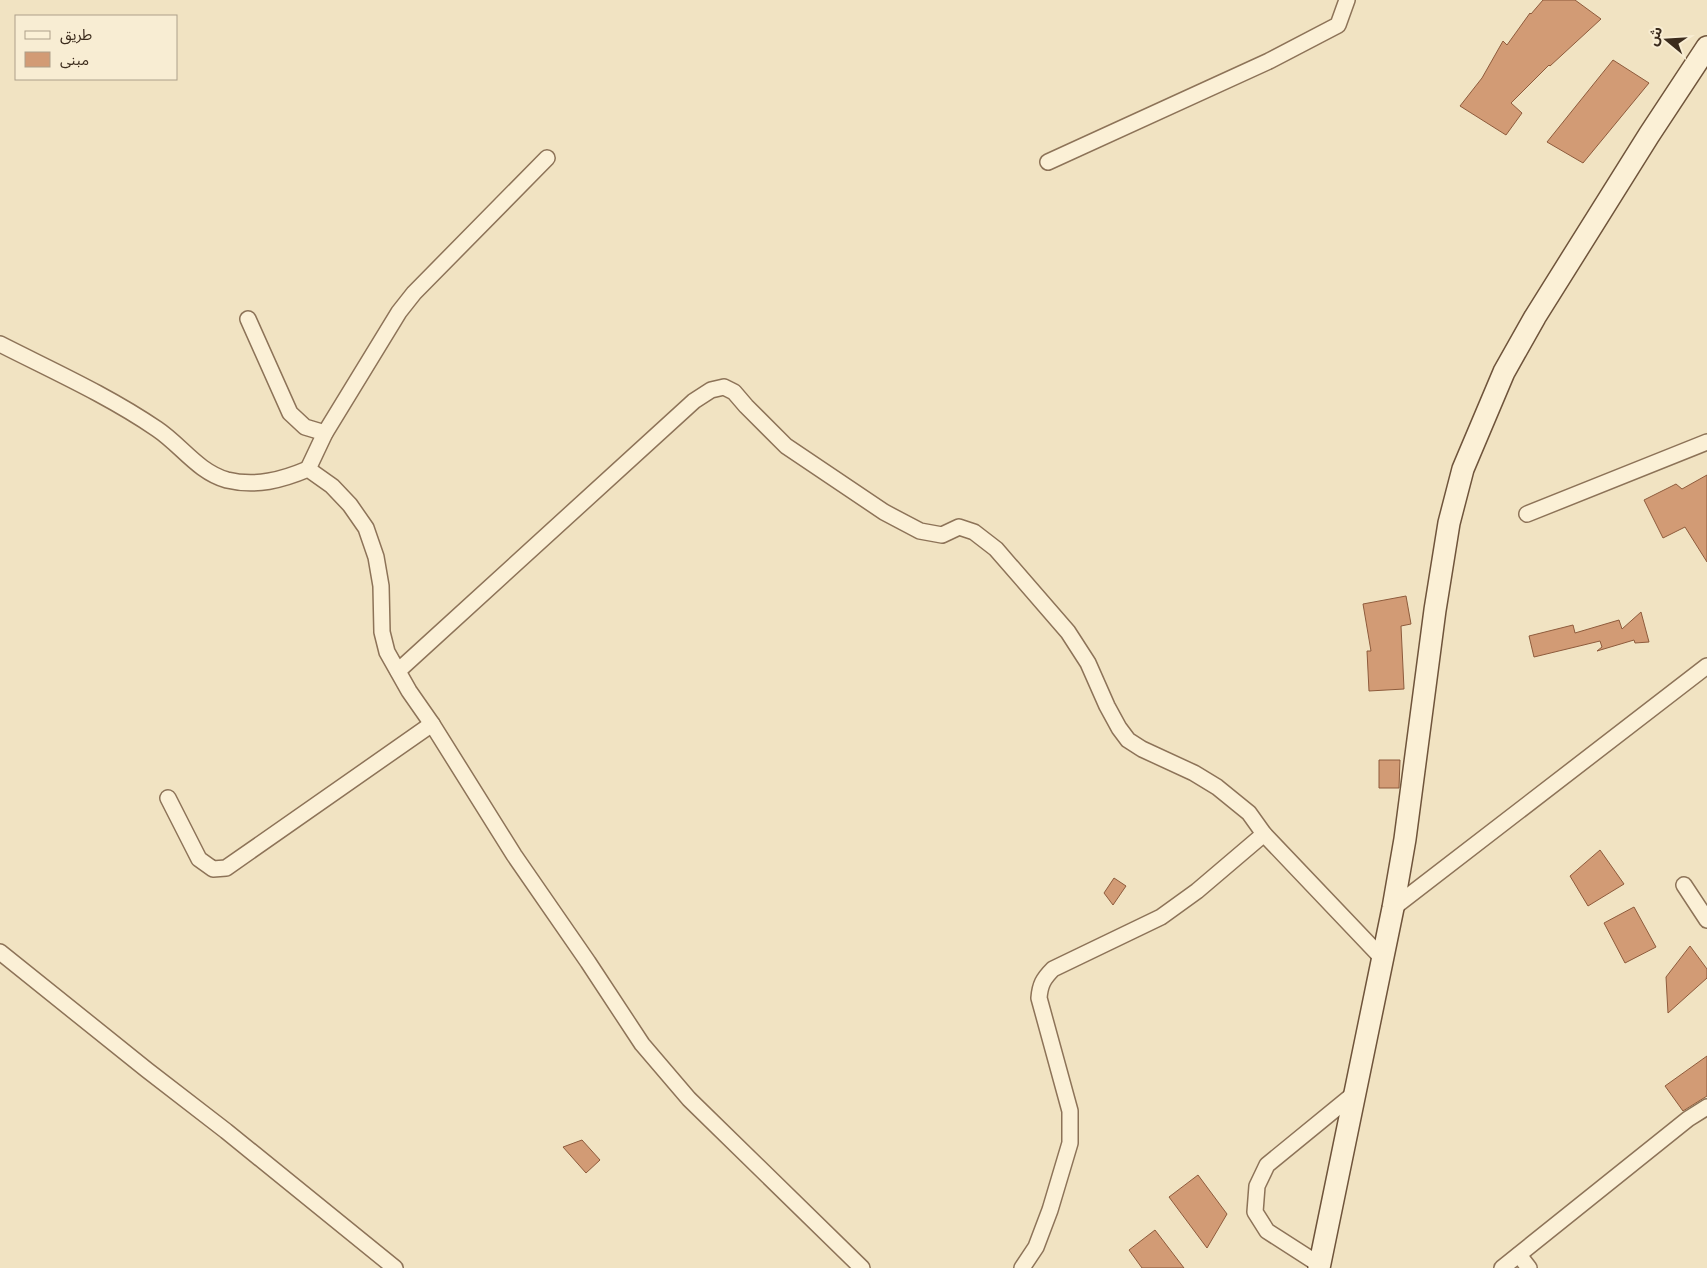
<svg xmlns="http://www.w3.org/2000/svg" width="1707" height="1268" viewBox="0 0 1707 1268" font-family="Georgia,'Noto Sans Arabic',serif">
<rect width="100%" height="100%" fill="#f1e3c2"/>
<g fill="#d29b75" stroke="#8e5b3c">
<path d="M 1543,0 L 1575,0 L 1601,19 L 1550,66 L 1549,65 L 1511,103 L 1522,113 L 1506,135 L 1460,106 L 1482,78 L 1503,41 L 1507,45 L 1530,13 L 1531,14 Z"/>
<path d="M 1613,60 L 1649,83 L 1583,163 L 1547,142 Z"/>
<path d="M 1707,475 L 1707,562 L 1685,527 L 1663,538 L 1644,500 L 1676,484 L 1682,489 Z"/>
<path d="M 1406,596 L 1411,624 L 1401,626 L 1404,689 L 1369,691 L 1367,651 L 1371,651 L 1363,604 Z"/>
<path d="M 1641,612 L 1649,642 L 1635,643 L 1634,640 L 1597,651 L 1602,647 L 1600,641 L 1534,657 L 1529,636 L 1573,625 L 1575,633 L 1619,620 L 1622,629 Z"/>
<path d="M 1379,760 L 1400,760 L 1399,788 L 1379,788 Z"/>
<path d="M 1600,850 L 1624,884 L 1588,906 L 1570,876 Z"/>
<path d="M 1114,878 L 1126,886 L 1113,905 L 1104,893 Z"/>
<path d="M 1634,907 L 1656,947 L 1625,963 L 1604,923 Z"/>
<path d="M 1690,946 L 1707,969 L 1707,978 L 1668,1013 L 1666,977 Z"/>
<path d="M 1707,1056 L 1707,1096 L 1683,1111 L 1665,1086 Z"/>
<path d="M 582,1140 L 600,1160 L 586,1173 L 563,1147 Z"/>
<path d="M 1198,1175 L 1227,1214 L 1207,1248 L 1169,1197 Z"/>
<path d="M 1155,1230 L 1184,1268 L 1142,1268 L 1129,1250 Z"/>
</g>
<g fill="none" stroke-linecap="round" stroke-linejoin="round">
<defs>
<g id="minor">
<path d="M 1048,162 L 1269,61 L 1338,25 L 1347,0"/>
<path d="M 248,319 L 290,413 L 305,427 L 325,433"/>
<path d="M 0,344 C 53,371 107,395 157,429 C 181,445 198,472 227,480 C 256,487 282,480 308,469 L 332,486 L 350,505 L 366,528 L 376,557 L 381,586 L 382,632 L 387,652 L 409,691 L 432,724 L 514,855 L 588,962 L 642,1044 L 689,1099 L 862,1268"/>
<path d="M 308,469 L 325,433 L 399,312 L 414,293 L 547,158"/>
<path d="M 1527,514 L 1707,442"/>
<path d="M 398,671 L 694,401 L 711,390 L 724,387 L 734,392 L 746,406 L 786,446 L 884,512 L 920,531 L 942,535 L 959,527 L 974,532 L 996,549 L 1068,632 L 1088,663 L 1107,706 L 1119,728 L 1128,740 L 1142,749 L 1194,773 L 1217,787 L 1249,813 L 1264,834 L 1383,959"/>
<path d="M 168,798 L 199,859 L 213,869 L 226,868 L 432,724"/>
<path d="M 1684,885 L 1707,920"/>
<path d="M 1393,908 L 1707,666"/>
<path d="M 0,952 L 147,1070 L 226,1131 L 395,1268"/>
<path d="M 1519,1255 L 1529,1268"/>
<path d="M 1320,1265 L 1267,1231 L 1255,1212 L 1257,1186 L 1267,1165 L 1355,1093"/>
<path d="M 1022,1268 L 1036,1247 L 1050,1210 L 1070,1143 L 1070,1111 L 1039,998 C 1040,985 1043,979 1053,969 L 1161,917 L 1197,891 L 1264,834"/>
<path d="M 1502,1268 L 1688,1119 L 1707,1107"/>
</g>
<path id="secondary" d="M 1319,1268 L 1393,908 L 1405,839 L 1435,610 L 1449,523 L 1463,469 L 1504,372 L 1535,317 L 1649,135 L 1707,47"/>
</defs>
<use href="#minor" stroke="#8d7358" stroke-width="18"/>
<use href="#secondary" stroke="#6f543b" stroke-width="24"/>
<use href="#minor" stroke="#fbf0d6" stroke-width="15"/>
<use href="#secondary" stroke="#fbf0d6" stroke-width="21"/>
</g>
<rect x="15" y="15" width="162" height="65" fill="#f8edd3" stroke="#ada08a"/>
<rect x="25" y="31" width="25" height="8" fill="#fbf0d6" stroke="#ada08a"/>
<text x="60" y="40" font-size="15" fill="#3c2c1d">طريق</text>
<rect x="25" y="52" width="25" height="15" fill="#d29b75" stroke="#ada08a"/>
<text x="60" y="65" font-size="15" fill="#3c2c1d">مبنى</text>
<g transform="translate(1667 40) rotate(288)" stroke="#f8edd3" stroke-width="4" paint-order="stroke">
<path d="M0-4L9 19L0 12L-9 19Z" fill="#3c2c1d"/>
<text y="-8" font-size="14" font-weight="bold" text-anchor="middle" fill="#3c2c1d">ش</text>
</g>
</svg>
